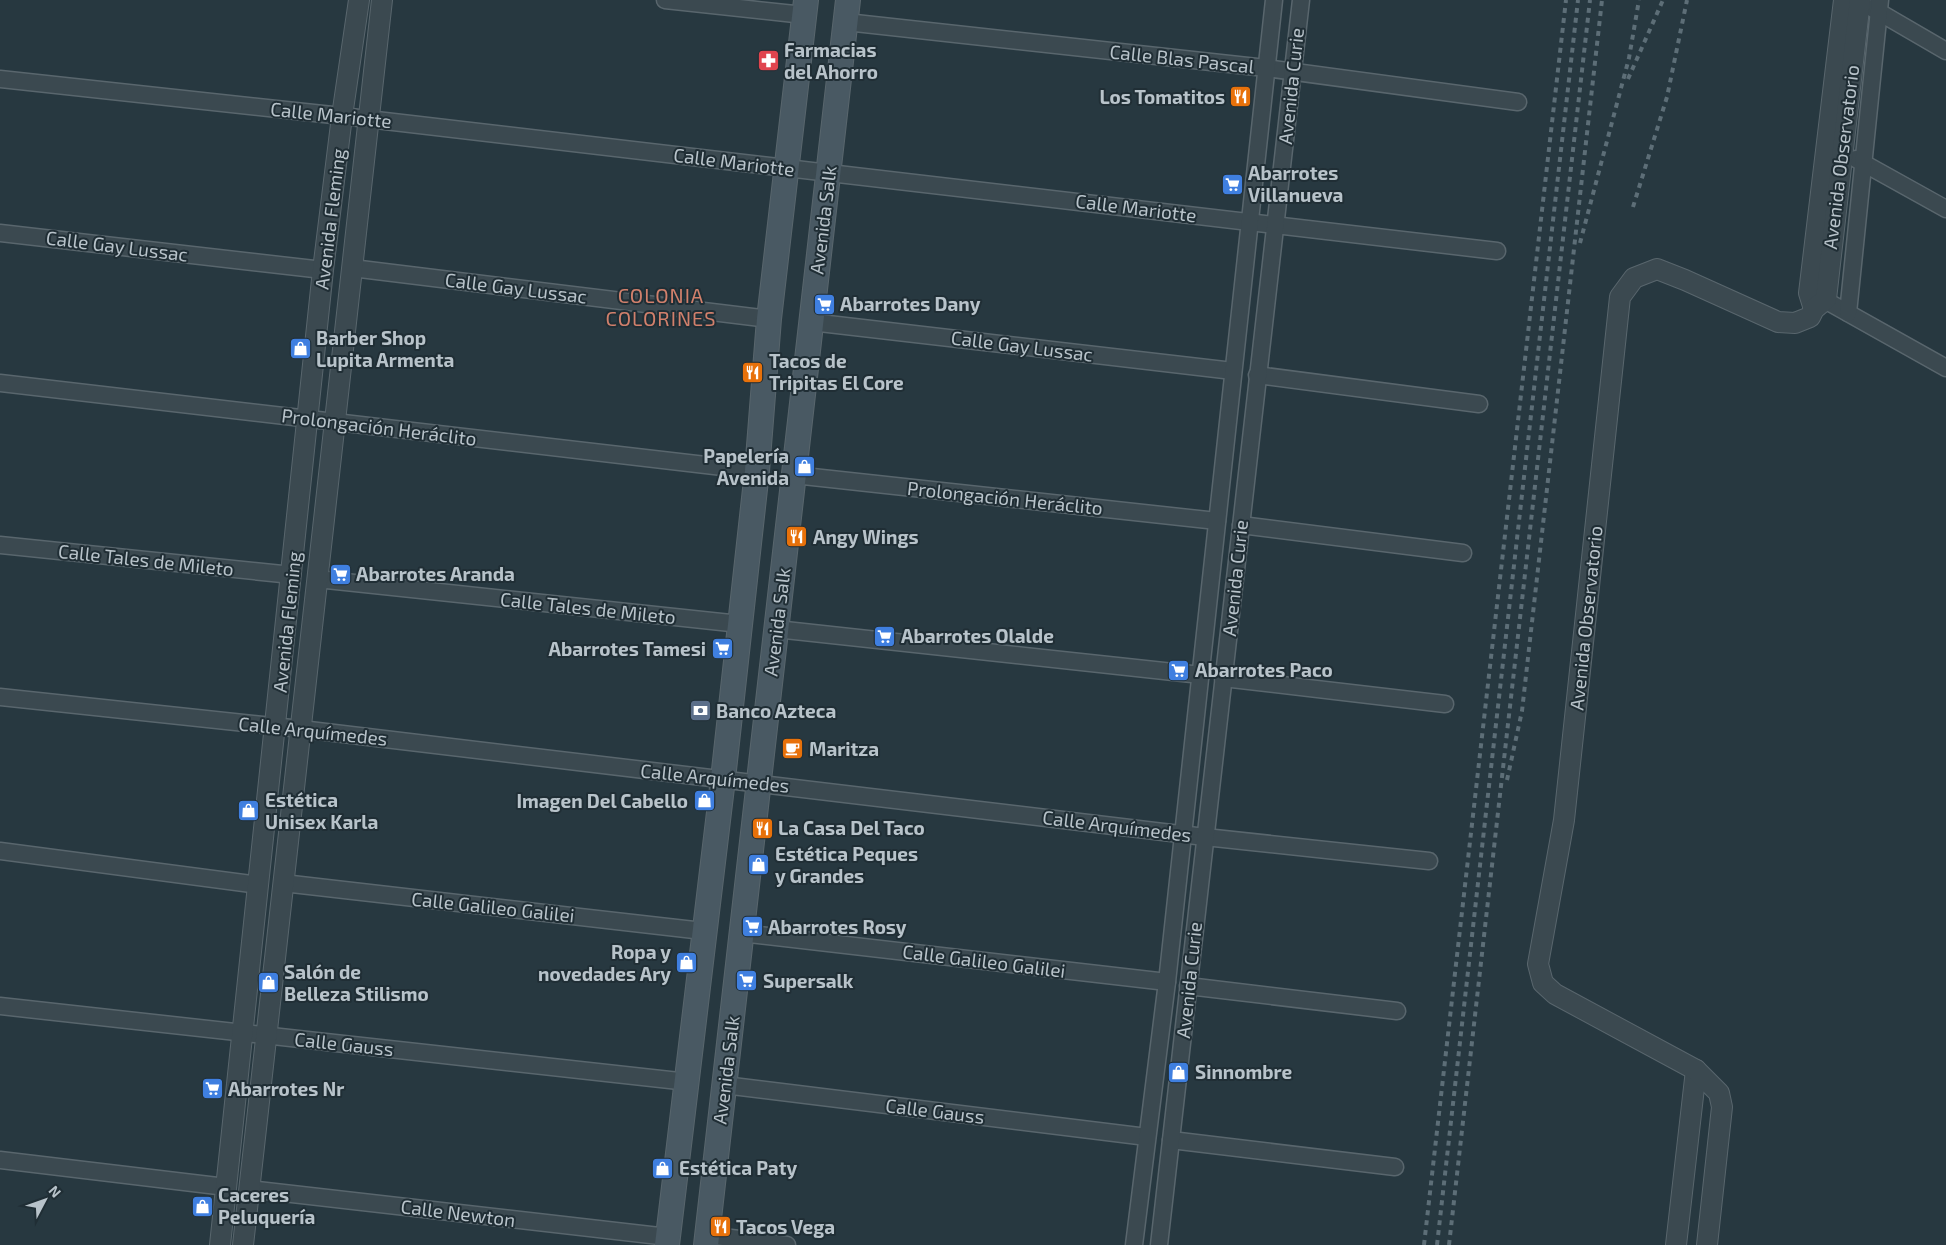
<svg xmlns="http://www.w3.org/2000/svg" width="1946" height="1245" viewBox="0 0 1946 1245" font-family="'Exo 2',sans-serif">
<rect width="100%" height="100%" fill="#273840"/>
<g fill="none" stroke-linecap="round" stroke-linejoin="round">
<defs>
<g id="minor">
<path d="M 665,0 L 804,15"/>
<path d="M 1872,8 L 1946,51"/>
<path d="M 846,22 L 1266,68 L 1518,102"/>
<path d="M 0,79 L 342,116 L 1497,251"/>
<path d="M 1856,159 L 1946,209"/>
<path d="M 0,233 L 323,270"/>
<path d="M 352,268 L 769,319"/>
<path d="M 1814,294 L 1946,368"/>
<path d="M 1848,313 L 1880,0"/>
<path d="M 811,322 L 1233,371"/>
<path d="M 1257,375 L 1479,404"/>
<path d="M 0,383 L 757,471"/>
<path d="M 794,475 L 1217,521"/>
<path d="M 1241,525 L 1463,553"/>
<path d="M 0,545 L 292,575"/>
<path d="M 317,579 L 740,624"/>
<path d="M 776,629 L 1201,675"/>
<path d="M 1223,678 L 1445,704"/>
<path d="M 0,697 L 301,729 L 1205,837 L 1429,861"/>
<path d="M 0,851 L 259,885"/>
<path d="M 283,883 L 703,931"/>
<path d="M 741,933 L 1167,982"/>
<path d="M 1188,986 L 1397,1011"/>
<path d="M 0,1006 L 688,1082"/>
<path d="M 724,1085 L 1147,1137"/>
<path d="M 1171,1140 L 1395,1167"/>
<path d="M 0,1160 L 226,1187"/>
<path d="M 249,1189 L 668,1237"/>
<path d="M 707,1235 L 787,1245"/>
<path d="M 1134,1245 L 1167,982 L 1274,0"/>
<path d="M 1159,1245 L 1301,0"/>
</g>
<g id="tertiary">
<path d="M 1814,309 L 1809,293 L 1844,0"/>
<path d="M 220,1245 L 323,270 L 342,116 L 359,0"/>
<path d="M 243,1245 L 382,0"/>
<path d="M 1676,1245 L 1696,1070"/>
<path d="M 1707,1245 L 1722,1107 L 1719,1093 L 1696,1070 L 1555,994 L 1543,983 L 1538,964 L 1564,820 L 1620,297 L 1634,278 L 1657,269 L 1685,280 L 1778,322 L 1795,323 L 1810,317 L 1814,309 L 1826,299 L 1860,0"/>
</g>
<g id="secondary">
<path d="M 667,1245 L 723,779 L 757,471 L 769,319 L 806,0"/>
<path d="M 706,1245 L 848,0"/>
</g>
</defs>
<use href="#minor" stroke="#59666d" stroke-width="19"/>
<use href="#tertiary" stroke="#59666d" stroke-width="22"/>
<use href="#secondary" stroke="#59666d" stroke-width="26"/>
<use href="#minor" stroke="#3b4950" stroke-width="16"/>
<use href="#tertiary" stroke="#3b4950" stroke-width="20"/>
<use href="#secondary" stroke="#495963" stroke-width="24"/>
<g stroke="#5d6e77" stroke-width="4" stroke-dasharray="5 5" stroke-linecap="butt">
<path d="M 1628,79 L 1663,0"/>
<path d="M 1633,207 L 1667,97 L 1687,0"/>
<path d="M 1580,243 L 1629,58 L 1639,0"/>
<path d="M 1507,780 L 1522,711 L 1602,0"/>
<path d="M 1424,1245 L 1566,0"/>
<path d="M 1437,1245 L 1578,0"/>
<path d="M 1449,1245 L 1590,0"/>
</g>
</g>
<defs>
<symbol id="pharmacy-square" viewBox="-11 -11 22 22"><rect x="-9" y="-9" width="18" height="18" rx="4" fill="#e0444e" stroke="#202e35"/><path d="M-2-6h4v4h4v4h-4v4h-4v-4h-4v-4h4Z" fill="#fff"/></symbol>
<symbol id="restaurant-square" viewBox="-11 -11 22 22"><rect x="-9" y="-9" width="18" height="18" rx="4" fill="#e8710a" stroke="#202e35"/><path d="M-5-6h1v4h1v-4h1v4h1v-4h1v5L-1.5 .5V6h-2V.5L-5-1ZM5-6V6H3V1.5H1.5Q1.5-4 5-6Z" fill="#fff"/></symbol>
<symbol id="supermarket-square" viewBox="-11 -11 22 22"><rect x="-9" y="-9" width="18" height="18" rx="4" fill="#3f7fe0" stroke="#202e35"/><path d="M-6-5.5h2.5l.6 2H6L4.5 2H-2.5L-4.4-4H-6ZM-1.5 3.2a1.3 1.3 0 1 0 .1 0ZM3 3.2a1.3 1.3 0 1 0 .1 0Z" fill="#fff"/></symbol>
<symbol id="shop-square" viewBox="-11 -11 22 22"><rect x="-9" y="-9" width="18" height="18" rx="4" fill="#3f7fe0" stroke="#202e35"/><path d="M-5-2.5h2.3a2.7 3.5 0 0 1 5.4 0H5L5.5 6h-11ZM-1.5-2.5h3a1.5 2.3 0 0 0-3 0Z" fill="#fff"/></symbol>
<symbol id="bank-square" viewBox="-11 -11 22 22"><rect x="-9" y="-9" width="18" height="18" rx="4" fill="#5c6f8a" stroke="#202e35"/><path d="M-6-4H6V4H-6ZM0-2.3a2.3 2.3 0 1 0 0 4.6a2.3 2.3 0 1 0 0-4.6Z" fill="#fff"/></symbol>
<symbol id="cafe-square" viewBox="-11 -11 22 22"><rect x="-9" y="-9" width="18" height="18" rx="4" fill="#e8710a" stroke="#202e35"/><path d="M-5.5-4.5H6V0H3Q3 3.5 0 3.5H-2.5Q-5.5 3.5-5.5 0ZM3-3.2v2h1.7v-2ZM-6 4.5H4V6H-6Z" fill="#fff"/></symbol>
</defs>
<g fill-rule="evenodd">
<use href="#pharmacy-square" x="756" y="48" width="25" height="25"/>
<use href="#restaurant-square" x="1228" y="84" width="25" height="25"/>
<use href="#supermarket-square" x="1220" y="172" width="25" height="25"/>
<use href="#supermarket-square" x="812" y="292" width="25" height="25"/>
<use href="#shop-square" x="288" y="336" width="25" height="25"/>
<use href="#restaurant-square" x="740" y="360" width="25" height="25"/>
<use href="#shop-square" x="792" y="454" width="25" height="25"/>
<use href="#restaurant-square" x="784" y="524" width="25" height="25"/>
<use href="#supermarket-square" x="328" y="562" width="25" height="25"/>
<use href="#supermarket-square" x="872" y="624" width="25" height="25"/>
<use href="#supermarket-square" x="710" y="636" width="25" height="25"/>
<use href="#supermarket-square" x="1166" y="658" width="25" height="25"/>
<use href="#bank-square" x="688" y="698" width="25" height="25"/>
<use href="#cafe-square" x="780" y="736" width="25" height="25"/>
<use href="#shop-square" x="692" y="788" width="25" height="25"/>
<use href="#shop-square" x="236" y="798" width="25" height="25"/>
<use href="#restaurant-square" x="750" y="816" width="25" height="25"/>
<use href="#shop-square" x="746" y="852" width="25" height="25"/>
<use href="#supermarket-square" x="740" y="914" width="25" height="25"/>
<use href="#shop-square" x="674" y="950" width="25" height="25"/>
<use href="#supermarket-square" x="734" y="968" width="25" height="25"/>
<use href="#shop-square" x="256" y="970" width="25" height="25"/>
<use href="#shop-square" x="1166" y="1060" width="25" height="25"/>
<use href="#supermarket-square" x="200" y="1076" width="25" height="25"/>
<use href="#shop-square" x="650" y="1156" width="25" height="25"/>
<use href="#shop-square" x="190" y="1194" width="25" height="25"/>
<use href="#restaurant-square" x="708" y="1214" width="25" height="25"/>
</g>
<g text-anchor="middle" stroke-width="4" stroke-linejoin="round" paint-order="stroke">
<g font-size="19" font-weight="bold" fill="#b8c3ca" stroke="#202e35" text-anchor="start">
<text x="784" y="57">Farmacias<tspan x="784" dy="22">del Ahorro</tspan></text>
<text x="1225" y="104" text-anchor="end">Los Tomatitos</text>
<text x="1248" y="180">Abarrotes<tspan x="1248" dy="22">Villanueva</tspan></text>
<text x="840" y="311">Abarrotes Dany</text>
<text x="316" y="345">Barber Shop<tspan x="316" dy="22">Lupita Armenta</tspan></text>
<text x="769" y="368">Tacos de<tspan x="769" dy="22">Tripitas El Core</tspan></text>
<text x="789" y="463" text-anchor="end">Papelería<tspan x="789" dy="22">Avenida</tspan></text>
<text x="813" y="544">Angy Wings</text>
<text x="356" y="581">Abarrotes Aranda</text>
<text x="901" y="643">Abarrotes Olalde</text>
<text x="706" y="656" text-anchor="end">Abarrotes Tamesi</text>
<text x="1195" y="677">Abarrotes Paco</text>
<text x="716" y="718">Banco Azteca</text>
<text x="809" y="756">Maritza</text>
<text x="265" y="807">Estética<tspan x="265" dy="22">Unisex Karla</tspan></text>
<text x="688" y="808" text-anchor="end">Imagen Del Cabello</text>
<text x="778" y="835">La Casa Del Taco</text>
<text x="775" y="861">Estética Peques<tspan x="775" dy="22">y Grandes</tspan></text>
<text x="768" y="934">Abarrotes Rosy</text>
<text x="671" y="959" text-anchor="end">Ropa y<tspan x="671" dy="22">novedades Ary</tspan></text>
<text x="284" y="979">Salón de<tspan x="284" dy="22">Belleza Stilismo</tspan></text>
<text x="763" y="988">Supersalk</text>
<text x="1195" y="1079">Sinnombre</text>
<text x="228" y="1096">Abarrotes Nr</text>
<text x="679" y="1175">Estética Paty</text>
<text x="218" y="1202">Caceres<tspan x="218" dy="22">Peluquería</tspan></text>
<text x="736" y="1234">Tacos Vega</text>
</g>
<g font-size="19" fill="#b8c3ca" stroke="#202e35">
<text transform="translate(1182 59) rotate(6)" y="7">Calle Blas Pascal</text>
<text transform="translate(1291 86) rotate(-84)" y="7">Avenida Curie</text>
<text transform="translate(331 115) rotate(6)" y="7">Calle Mariotte</text>
<text transform="translate(1841 157) rotate(-83)" y="7">Avenida Observatorio</text>
<text transform="translate(734 162) rotate(7)" y="7">Calle Mariotte</text>
<text transform="translate(1136 208) rotate(7)" y="7">Calle Mariotte</text>
<text transform="translate(330 219) rotate(-83)" y="7">Avenida Fleming</text>
<text transform="translate(823 220) rotate(-83)" y="7">Avenida Salk</text>
<text transform="translate(117 246) rotate(7)" y="7">Calle Gay Lussac</text>
<text transform="translate(516 288) rotate(7)" y="7">Calle Gay Lussac</text>
<text transform="translate(1022 346) rotate(7)" y="7">Calle Gay Lussac</text>
<text transform="translate(379 427) rotate(7)" y="7">Prolongación Heráclito</text>
<text transform="translate(1005 498) rotate(6)" y="7">Prolongación Heráclito</text>
<text transform="translate(146 560) rotate(6)" y="7">Calle Tales de Mileto</text>
<text transform="translate(1235 578) rotate(-84)" y="7">Avenida Curie</text>
<text transform="translate(588 608) rotate(6)" y="7">Calle Tales de Mileto</text>
<text transform="translate(1586 618) rotate(-84)" y="7">Avenida Observatorio</text>
<text transform="translate(287 622) rotate(-84)" y="7">Avenida Fleming</text>
<text transform="translate(777 622) rotate(-83)" y="7">Avenida Salk</text>
<text transform="translate(313 731) rotate(6)" y="7">Calle Arquímedes</text>
<text transform="translate(715 778) rotate(6)" y="7">Calle Arquímedes</text>
<text transform="translate(1117 826) rotate(7)" y="7">Calle Arquímedes</text>
<text transform="translate(493 907) rotate(6)" y="7">Calle Galileo Galilei</text>
<text transform="translate(984 961) rotate(7)" y="7">Calle Galileo Galilei</text>
<text transform="translate(1189 980) rotate(-84)" y="7">Avenida Curie</text>
<text transform="translate(344 1044) rotate(6)" y="7">Calle Gauss</text>
<text transform="translate(726 1070) rotate(-83)" y="7">Avenida Salk</text>
<text transform="translate(935 1111) rotate(7)" y="7">Calle Gauss</text>
<text transform="translate(458 1213) rotate(7)" y="7">Calle Newton</text>
</g>
<g font-size="20" letter-spacing="1" fill="#d1806c" stroke="#202e35">
<text x="661" y="303">COLONIA<tspan x="661" dy="23">COLORINES</tspan></text>
</g>
</g>
<g transform="translate(45 1200) rotate(49)" stroke="#202e35" stroke-width="4" paint-order="stroke">
<path d="M0-4L9 19L0 12L-9 19Z" fill="#b8c3ca"/>
<text y="-8" font-size="14" font-weight="bold" text-anchor="middle" fill="#b8c3ca">N</text>
</g>
</svg>
